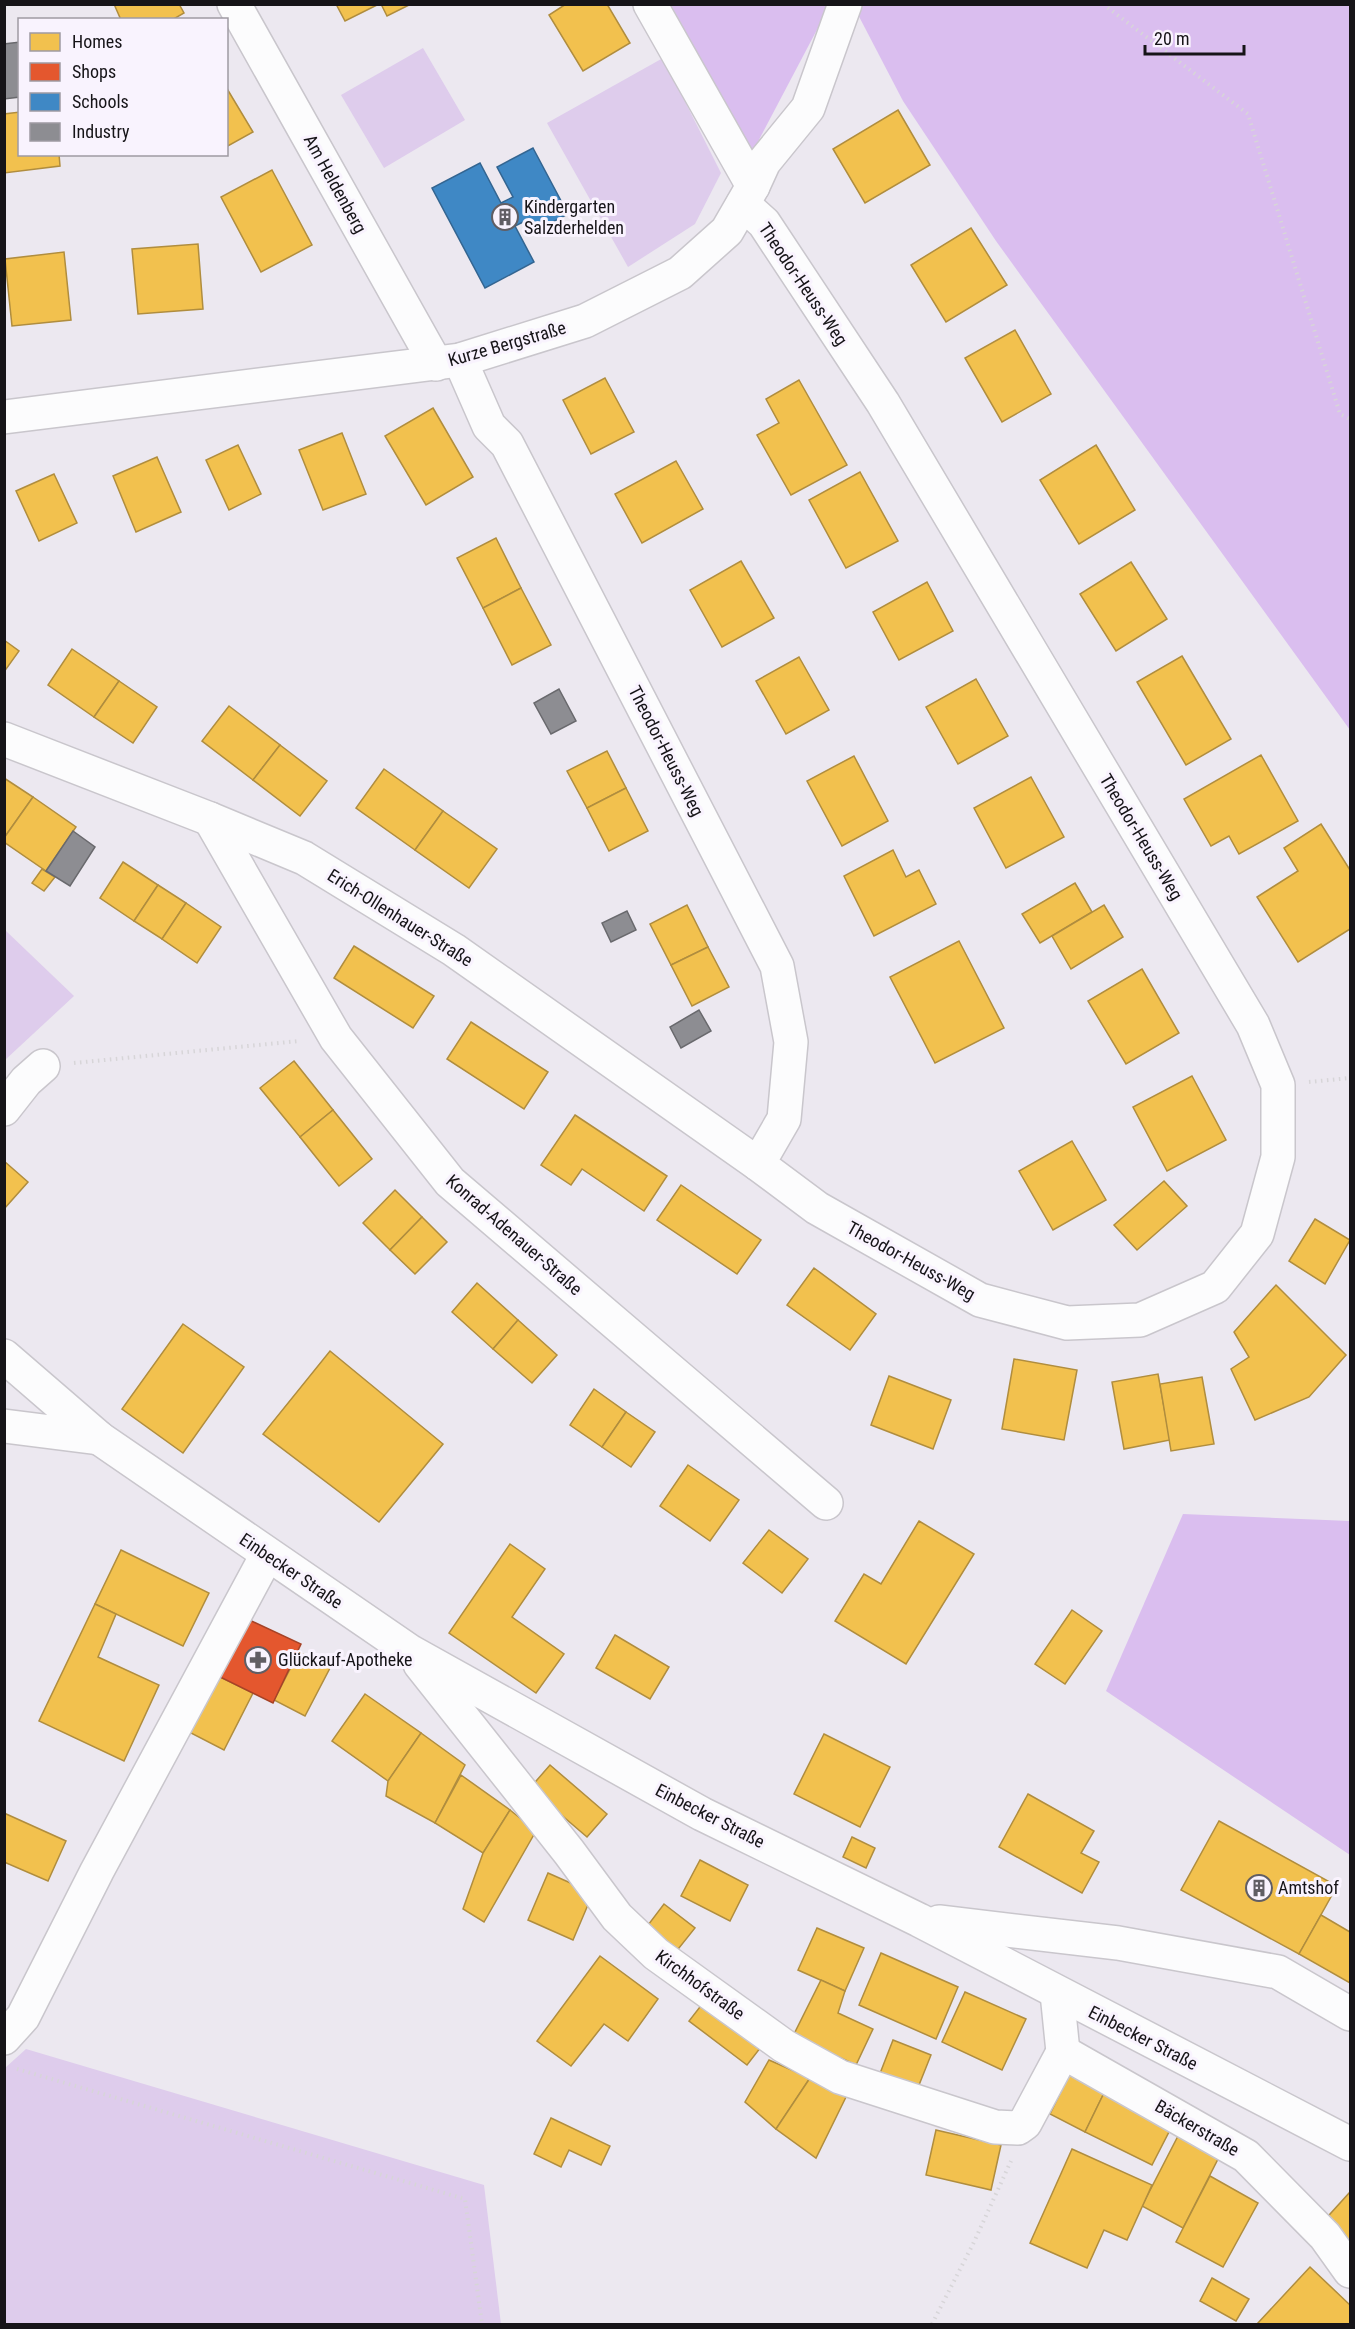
<svg xmlns="http://www.w3.org/2000/svg" width="1355" height="2329" viewBox="0 0 1355 2329" font-family="'Roboto Condensed',sans-serif">
<rect width="100%" height="100%" fill="#ece8f0"/>
<g fill="#deccec">
<path d="M 423,48 L 465,120 L 384,168 L 341,95 Z"/>
<path d="M 663,58 L 721,173 L 695,224 L 628,267 L 547,123 Z"/>
<path d="M 5,930 L 74,996 L 5,1060 Z"/>
<path d="M 26,2049 L 484,2185 L 501,2324 L 5,2324 L 5,2068 Z"/>
</g>
<g fill="#dabeef">
<path d="M 671,5 L 830,5 L 752,153 Z"/>
<path d="M 853,5 L 1350,5 L 1350,730 L 996,241 L 903,101 Z"/>
<path d="M 1183,1514 L 1350,1521 L 1350,1855 L 1106,1691 Z"/>
</g>
<g fill="#f2c14e" stroke="#b08d3e" stroke-width="1.5">
<path d="M 114,4 L 179,4 L 184,13 L 172,20 L 121,20 Z"/>
<path d="M 336,4 L 379,4 L 345,21 Z"/>
<path d="M 381,4 L 411,4 L 387,16 Z"/>
<path d="M 566,4 L 607,4 L 630,43 L 583,71 L 549,15 Z"/>
<path d="M 226,87 L 253,132 L 226,147 Z"/>
<path d="M 898,110 L 930,165 L 865,203 L 833,149 Z"/>
<path d="M 20,112 L 20,154 L 59,154 L 60,166 L 4,173 L 4,114 Z"/>
<path d="M 272,170 L 312,245 L 261,272 L 221,197 Z"/>
<path d="M 971,228 L 1007,285 L 946,322 L 911,265 Z"/>
<path d="M 198,244 L 203,309 L 138,314 L 132,249 Z"/>
<path d="M 64,252 L 71,320 L 12,326 L 5,259 Z"/>
<path d="M 1015,330 L 1051,394 L 1002,422 L 965,358 Z"/>
<path d="M 605,378 L 634,432 L 591,454 L 563,400 Z"/>
<path d="M 799,380 L 847,465 L 791,495 L 757,435 L 779,423 L 766,399 Z"/>
<path d="M 433,408 L 473,477 L 426,505 L 385,436 Z"/>
<path d="M 342,433 L 366,494 L 323,510 L 299,450 Z"/>
<path d="M 238,445 L 261,494 L 229,510 L 206,460 Z"/>
<path d="M 1096,445 L 1135,510 L 1079,544 L 1040,480 Z"/>
<path d="M 157,457 L 181,512 L 136,532 L 113,476 Z"/>
<path d="M 676,461 L 703,509 L 642,543 L 615,494 Z"/>
<path d="M 860,472 L 898,541 L 846,568 L 809,500 Z"/>
<path d="M 54,474 L 77,523 L 39,541 L 16,491 Z"/>
<path d="M 496,538 L 521,588 L 483,608 L 457,558 Z"/>
<path d="M 741,561 L 774,618 L 722,647 L 690,590 Z"/>
<path d="M 1131,562 L 1167,619 L 1116,651 L 1080,594 Z"/>
<path d="M 927,582 L 953,631 L 899,660 L 873,612 Z"/>
<path d="M 521,588 L 551,645 L 512,665 L 483,608 Z"/>
<path d="M 4,640 L 19,651 L 4,672 Z"/>
<path d="M 72,649 L 119,681 L 94,717 L 48,685 Z"/>
<path d="M 1182,656 L 1231,739 L 1186,765 L 1137,682 Z"/>
<path d="M 799,657 L 829,710 L 786,734 L 756,681 Z"/>
<path d="M 976,679 L 1008,736 L 958,764 L 926,707 Z"/>
<path d="M 119,681 L 157,707 L 133,743 L 94,717 Z"/>
<path d="M 229,706 L 280,745 L 253,780 L 202,741 Z"/>
<path d="M 280,745 L 327,781 L 300,816 L 253,780 Z"/>
<path d="M 607,751 L 626,788 L 587,808 L 567,771 Z"/>
<path d="M 1261,755 L 1298,821 L 1239,854 L 1229,836 L 1211,846 L 1184,799 Z"/>
<path d="M 854,756 L 888,821 L 842,846 L 807,781 Z"/>
<path d="M 384,769 L 443,811 L 415,850 L 356,808 Z"/>
<path d="M 1031,777 L 1064,837 L 1006,868 L 974,808 Z"/>
<path d="M 4,778 L 33,797 L 4,838 Z"/>
<path d="M 626,788 L 648,831 L 609,851 L 587,808 Z"/>
<path d="M 33,797 L 76,827 L 46,871 L 4,842 L 4,838 Z"/>
<path d="M 443,811 L 497,849 L 469,888 L 415,850 Z"/>
<path d="M 1321,824 L 1350,870 L 1350,929 L 1298,962 L 1257,897 L 1298,871 L 1284,848 Z"/>
<path d="M 893,850 L 906,877 L 919,870 L 936,904 L 874,936 L 844,876 Z"/>
<path d="M 123,862 L 158,885 L 134,921 L 100,898 Z"/>
<path d="M 42,869 L 55,877 L 44,891 L 32,883 Z"/>
<path d="M 1075,883 L 1092,912 L 1040,943 L 1022,914 Z"/>
<path d="M 158,885 L 186,903 L 162,939 L 134,921 Z"/>
<path d="M 186,903 L 221,927 L 197,963 L 162,939 Z"/>
<path d="M 687,905 L 708,947 L 671,965 L 650,924 Z"/>
<path d="M 1104,905 L 1123,937 L 1071,969 L 1052,936 Z"/>
<path d="M 959,941 L 1004,1028 L 935,1063 L 890,977 Z"/>
<path d="M 354,946 L 434,996 L 413,1028 L 334,978 Z"/>
<path d="M 708,947 L 729,987 L 692,1006 L 671,965 Z"/>
<path d="M 1142,969 L 1179,1033 L 1126,1064 L 1088,1001 Z"/>
<path d="M 471,1022 L 548,1072 L 524,1109 L 447,1059 Z"/>
<path d="M 294,1061 L 333,1110 L 300,1137 L 260,1088 Z"/>
<path d="M 1192,1076 L 1226,1140 L 1167,1171 L 1133,1107 Z"/>
<path d="M 333,1110 L 372,1159 L 339,1186 L 300,1137 Z"/>
<path d="M 575,1115 L 667,1176 L 644,1211 L 582,1169 L 571,1185 L 541,1165 Z"/>
<path d="M 1072,1141 L 1106,1200 L 1053,1230 L 1019,1171 Z"/>
<path d="M 4,1161 L 28,1182 L 4,1209 Z"/>
<path d="M 1164,1181 L 1187,1206 L 1137,1250 L 1114,1225 Z"/>
<path d="M 681,1185 L 761,1240 L 737,1274 L 657,1220 Z"/>
<path d="M 395,1190 L 422,1217 L 390,1250 L 363,1223 Z"/>
<path d="M 422,1217 L 447,1242 L 415,1274 L 390,1250 Z"/>
<path d="M 1315,1219 L 1350,1240 L 1325,1284 L 1289,1261 Z"/>
<path d="M 814,1268 L 876,1314 L 850,1350 L 787,1305 Z"/>
<path d="M 477,1283 L 518,1320 L 493,1349 L 452,1312 Z"/>
<path d="M 1276,1285 L 1346,1355 L 1309,1397 L 1255,1420 L 1231,1369 L 1249,1357 L 1234,1332 Z"/>
<path d="M 518,1320 L 557,1355 L 532,1383 L 493,1349 Z"/>
<path d="M 183,1324 L 244,1367 L 183,1453 L 122,1409 Z"/>
<path d="M 330,1351 L 443,1444 L 379,1522 L 263,1434 Z"/>
<path d="M 1014,1359 L 1077,1370 L 1064,1440 L 1002,1429 Z"/>
<path d="M 1158,1374 L 1170,1440 L 1124,1449 L 1112,1382 Z"/>
<path d="M 889,1376 L 951,1400 L 933,1449 L 871,1425 Z"/>
<path d="M 1202,1377 L 1214,1444 L 1171,1451 L 1160,1384 Z"/>
<path d="M 594,1389 L 626,1412 L 602,1447 L 570,1425 Z"/>
<path d="M 626,1412 L 655,1432 L 631,1467 L 602,1447 Z"/>
<path d="M 688,1465 L 739,1500 L 710,1541 L 660,1506 Z"/>
<path d="M 919,1521 L 974,1554 L 906,1664 L 835,1621 L 864,1574 L 881,1584 Z"/>
<path d="M 769,1530 L 808,1559 L 782,1593 L 743,1563 Z"/>
<path d="M 510,1544 L 545,1569 L 512,1617 L 564,1654 L 536,1693 L 449,1633 Z"/>
<path d="M 121,1550 L 209,1593 L 183,1646 L 95,1604 Z"/>
<path d="M 95,1604 L 116,1614 L 98,1657 L 159,1685 L 124,1761 L 39,1721 Z"/>
<path d="M 1072,1610 L 1102,1631 L 1065,1684 L 1035,1664 Z"/>
<path d="M 615,1635 L 669,1667 L 650,1699 L 596,1668 Z"/>
<path d="M 299,1652 L 330,1668 L 305,1716 L 274,1700 Z"/>
<path d="M 216,1675 L 253,1693 L 224,1750 L 187,1731 Z"/>
<path d="M 365,1694 L 421,1733 L 388,1781 L 332,1741 Z"/>
<path d="M 421,1733 L 465,1765 L 435,1823 L 386,1796 L 388,1781 Z"/>
<path d="M 824,1734 L 890,1767 L 860,1827 L 794,1794 Z"/>
<path d="M 550,1765 L 607,1814 L 587,1837 L 530,1788 Z"/>
<path d="M 461,1775 L 510,1810 L 483,1853 L 435,1823 Z"/>
<path d="M 1028,1794 L 1094,1831 L 1081,1853 L 1099,1862 L 1082,1893 L 999,1847 Z"/>
<path d="M 510,1810 L 536,1831 L 484,1922 L 463,1909 L 483,1853 Z"/>
<path d="M 4,1813 L 66,1841 L 48,1881 L 4,1862 Z"/>
<path d="M 1219,1821 L 1337,1886 L 1299,1954 L 1181,1890 Z"/>
<path d="M 852,1837 L 875,1848 L 866,1868 L 843,1857 Z"/>
<path d="M 700,1860 L 748,1885 L 730,1921 L 681,1896 Z"/>
<path d="M 548,1873 L 593,1893 L 573,1940 L 528,1920 Z"/>
<path d="M 664,1904 L 695,1928 L 675,1953 L 645,1929 Z"/>
<path d="M 1321,1915 L 1350,1932 L 1350,1983 L 1299,1954 Z"/>
<path d="M 817,1928 L 864,1948 L 845,1991 L 798,1970 Z"/>
<path d="M 881,1953 L 958,1987 L 936,2039 L 859,2005 Z"/>
<path d="M 600,1956 L 658,1999 L 628,2041 L 604,2024 L 571,2066 L 537,2041 Z"/>
<path d="M 821,1980 L 845,1991 L 838,2013 L 873,2029 L 856,2065 L 793,2036 Z"/>
<path d="M 965,1992 L 1026,2019 L 1002,2070 L 942,2042 Z"/>
<path d="M 703,2003 L 761,2047 L 747,2065 L 689,2021 Z"/>
<path d="M 893,2040 L 931,2055 L 917,2090 L 879,2076 Z"/>
<path d="M 769,2060 L 810,2078 L 776,2129 L 745,2102 Z"/>
<path d="M 1069,2075 L 1104,2093 L 1085,2132 L 1050,2114 Z"/>
<path d="M 810,2078 L 848,2093 L 816,2158 L 776,2129 Z"/>
<path d="M 1104,2093 L 1172,2126 L 1152,2165 L 1085,2132 Z"/>
<path d="M 551,2118 L 610,2146 L 601,2165 L 569,2150 L 561,2167 L 534,2154 Z"/>
<path d="M 936,2130 L 1001,2145 L 991,2190 L 926,2175 Z"/>
<path d="M 1178,2136 L 1219,2157 L 1183,2228 L 1142,2206 Z"/>
<path d="M 1072,2149 L 1152,2185 L 1127,2240 L 1104,2230 L 1087,2268 L 1030,2243 Z"/>
<path d="M 1210,2176 L 1258,2203 L 1223,2267 L 1176,2242 Z"/>
<path d="M 1350,2192 L 1350,2251 L 1321,2224 Z"/>
<path d="M 1310,2267 L 1350,2305 L 1350,2324 L 1257,2324 Z"/>
<path d="M 1212,2278 L 1249,2299 L 1236,2321 L 1200,2301 Z"/>
</g>
<path fill="#e4572e" stroke="#a64327" stroke-width="1.5" d="M 243,1617 L 301,1644 L 273,1703 L 216,1675 Z"/>
<path fill="#3f88c5" stroke="#336591" stroke-width="1.5" d="M 533,148 L 568,214 L 532,233 L 525,221 L 515,226 L 534,262 L 485,288 L 432,188 L 480,163 L 501,203 L 513,197 L 497,167 Z"/>
<g fill="#8d8d92" stroke="#69696d" stroke-width="1.5">
<path d="M 20,42 L 20,97 L 4,99 L 4,44 Z"/>
<path d="M 559,689 L 576,721 L 551,734 L 534,703 Z"/>
<path d="M 73,831 L 95,847 L 70,886 L 46,871 Z"/>
<path d="M 627,911 L 636,930 L 611,942 L 602,923 Z"/>
<path d="M 699,1010 L 711,1031 L 681,1048 L 670,1027 Z"/>
</g>
<g fill="none" stroke-linecap="round" stroke-linejoin="round">
<defs>
<g id="minor">
<path d="M 234,4 L 436,364"/>
<path d="M 650,4 L 753,186"/>
<path d="M 460,360 L 489,426 L 507,444 L 777,966 L 791,1042 L 784,1119 L 758,1164 L 817,1208 L 980,1300 L 1067,1323 L 1140,1320 L 1215,1287 L 1257,1234 L 1278,1157 L 1278,1085 L 1253,1025 L 883,403 L 764,223 L 743,204"/>
<path d="M 4,417 L 460,360 L 585,321 L 680,273 L 727,231 L 753,186 L 764,162 L 808,108 L 845,4"/>
<path d="M 4,739 L 210,819 L 304,858 L 454,950 L 758,1164"/>
<path d="M 210,819 L 336,1038 L 450,1182 L 826,1503"/>
<path d="M 4,1109 L 26,1081 L 43,1066"/>
<path d="M 4,1356 L 99,1438 L 411,1652 L 702,1814 L 919,1920 L 1350,2144"/>
<path d="M 4,1426 L 99,1438"/>
<path d="M 420,1664 L 569,1852 L 617,1917 L 656,1954 L 784,2046 L 840,2077 L 995,2127 L 1018,2128 L 1025,2123 L 1063,2052"/>
<path d="M 939,1922 L 1118,1943 L 1278,1972 L 1350,2014"/>
<path d="M 1057,1993 L 1063,2052"/>
<path d="M 4,2038 L 23,2017 L 97,1871 L 267,1555"/>
<path d="M 1063,2052 L 1246,2156 L 1325,2236 L 1350,2271"/>
</g>
</defs>
<use href="#minor" stroke="#c9c6cc" stroke-width="36"/>
<g stroke="#d7d5d8" stroke-width="4" stroke-dasharray="1.5 4.5" stroke-linecap="butt">
<path d="M 1103,4 L 1248,114 L 1340,414 L 1350,419"/>
<path d="M 74,1063 L 299,1041"/>
<path d="M 1309,1082 L 1350,1078"/>
<path d="M 17,2069 L 465,2199 L 482,2324"/>
<path d="M 932,2324 L 974,2242 L 1011,2161"/>
</g>
<use href="#minor" stroke="#fcfcfd" stroke-width="33"/>
</g>
<defs>
<symbol id="building-ring" viewBox="-11 -11 22 22"><circle r="9.5" fill="#f9f3fe" stroke="#615e64" stroke-width="1.5"/><path d="M-4-6H4V6H1V3H-1V6H-4ZM-2.5-4.3h1.7v1.8h-1.7ZM.8-4.3h1.7v1.8H.8ZM-2.5-1h1.7V.8h-1.7ZM.8-1h1.7V.8H.8Z" fill="#615e64"/></symbol>
<symbol id="pharmacy-ring" viewBox="-11 -11 22 22"><circle r="9.5" fill="#f9f3fe" stroke="#615e64" stroke-width="1.5"/><path d="M-2-6h4v4h4v4h-4v4h-4v-4h-4v-4h4Z" fill="#615e64"/></symbol>
</defs>
<g fill-rule="evenodd">
<use href="#building-ring" x="490" y="202" width="30" height="30"/>
<use href="#pharmacy-ring" x="243" y="1645" width="30" height="30"/>
<use href="#building-ring" x="1244" y="1873" width="30" height="30"/>
</g>
<g text-anchor="middle" stroke-width="6" stroke-linejoin="round" paint-order="stroke">
<g font-size="18" fill="#161418" stroke="#f9f3fe">
<text transform="translate(335 184) rotate(61)" y="6">Am Heldenberg</text>
<text transform="translate(803 284) rotate(56)" y="6">Theodor-Heuss-Weg</text>
<text transform="translate(507 344) rotate(-16)" y="6">Kurze Bergstraße</text>
<text transform="translate(666 751) rotate(63)" y="6">Theodor-Heuss-Weg</text>
<text transform="translate(1141 837) rotate(59)" y="6">Theodor-Heuss-Weg</text>
<text transform="translate(400 918) rotate(32)" y="6">Erich-Ollenhauer-Straße</text>
<text transform="translate(514 1235) rotate(41)" y="6">Konrad-Adenauer-Straße</text>
<text transform="translate(911 1261) rotate(29)" y="6">Theodor-Heuss-Weg</text>
<text transform="translate(291 1571) rotate(34)" y="6">Einbecker Straße</text>
<text transform="translate(710 1816) rotate(27)" y="6">Einbecker Straße</text>
<text transform="translate(700 1985) rotate(36)" y="6">Kirchhofstraße</text>
<text transform="translate(1143 2038) rotate(27)" y="6">Einbecker Straße</text>
<text transform="translate(1197 2128) rotate(30)" y="6">Bäckerstraße</text>
</g>
<g font-size="18" fill="#161418" stroke="#f9f3fe" text-anchor="start">
<text x="524" y="213">Kindergarten<tspan x="524" dy="21">Salzderhelden</tspan></text>
<text x="278" y="1666">Glückauf-Apotheke</text>
<text x="1278" y="1894">Amtshof</text>
</g>
</g>
<rect width="1355" height="2329" fill="none" stroke="#161418" stroke-width="12"/>
<rect x="18" y="18" width="210" height="138" fill="#f9f3fe" stroke="#9e9aa2" stroke-width="1.5"/>
<rect x="30" y="33" width="30" height="18" fill="#f2c14e" stroke="#9e9aa2" stroke-width="1.5"/>
<text x="72" y="48" font-size="18" fill="#161418">Homes</text>
<rect x="30" y="63" width="30" height="18" fill="#e4572e" stroke="#9e9aa2" stroke-width="1.5"/>
<text x="72" y="78" font-size="18" fill="#161418">Shops</text>
<rect x="30" y="93" width="30" height="18" fill="#3f88c5" stroke="#9e9aa2" stroke-width="1.5"/>
<text x="72" y="108" font-size="18" fill="#161418">Schools</text>
<rect x="30" y="123" width="30" height="18" fill="#8d8d92" stroke="#9e9aa2" stroke-width="1.5"/>
<text x="72" y="138" font-size="18" fill="#161418">Industry</text>
<path d="M1145 45v9h99v-9" fill="none" stroke="#161418" stroke-width="3"/>
<text x="1154" y="45" font-size="18" fill="#161418" stroke="#f9f3fe" stroke-width="4.5" paint-order="stroke">20 m</text>
</svg>
